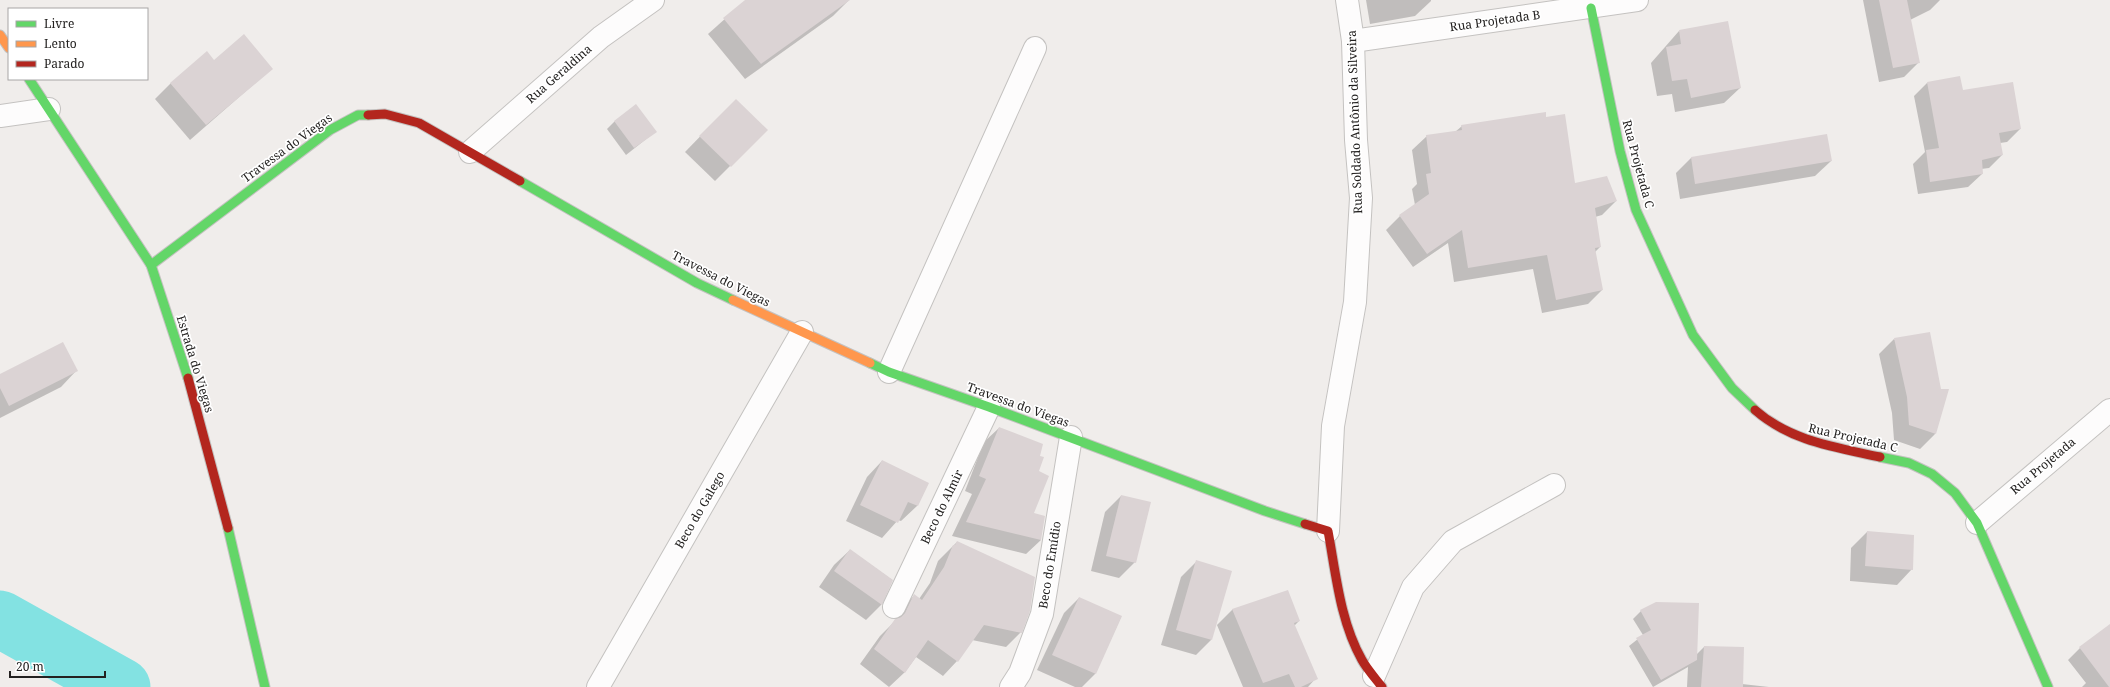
<svg xmlns="http://www.w3.org/2000/svg" width="2110" height="687" viewBox="0 0 2110 687" font-family="'Noto Serif',serif">
<rect width="100%" height="100%" fill="#f0edeb"/>
<g fill="#0003">
<path d="M 755,0 L 847,0 L 848,1 L 833,16 L 745,79 L 708,34 L 745,1 Z"/>
<path d="M 1366,0 L 1431,0 L 1431,1 L 1415,16 L 1370,24 Z"/>
<path d="M 1863,0 L 1940,0 L 1930,10 L 1910,20 L 1918,63 L 1904,77 L 1879,82 Z"/>
<path d="M 1679,31 L 1740,88 L 1724,103 L 1675,112 L 1672,94 L 1657,96 L 1651,63 Z"/>
<path d="M 214,61 L 271,69 L 190,140 L 155,99 L 171,83 Z"/>
<path d="M 1927,83 L 2020,129 L 2007,142 L 2000,143 L 2002,155 L 1989,168 L 1981,169 L 1982,174 L 1968,187 L 1918,194 L 1913,164 L 1925,152 L 1914,96 Z"/>
<path d="M 720,116 L 766,130 L 715,181 L 685,152 Z"/>
<path d="M 1546,118 L 1574,184 L 1616,201 L 1602,215 L 1595,217 L 1600,247 L 1595,252 L 1602,290 L 1588,304 L 1542,313 L 1533,269 L 1454,282 L 1448,243 L 1413,267 L 1386,230 L 1400,216 L 1415,205 L 1412,189 L 1417,184 L 1412,150 L 1427,136 L 1455,132 L 1462,126 Z"/>
<path d="M 615,121 L 655,132 L 626,155 L 607,129 Z"/>
<path d="M 1691,158 L 1831,161 L 1815,176 L 1680,199 L 1676,173 Z"/>
<path d="M 1894,339 L 1941,390 L 1947,390 L 1935,434 L 1920,449 L 1894,440 L 1892,413 L 1879,354 Z"/>
<path d="M 76,371 L 61,387 L 0,418 L 0,375 Z"/>
<path d="M 999,428 L 1037,472 L 1033,514 L 1041,540 L 1026,554 L 952,536 L 972,494 L 965,491 L 984,442 Z"/>
<path d="M 882,461 L 927,483 L 917,506 L 901,521 L 898,520 L 882,538 L 846,521 L 867,477 Z"/>
<path d="M 1121,496 L 1135,562 L 1119,578 L 1091,571 L 1105,512 Z"/>
<path d="M 1867,532 L 1913,536 L 1912,569 L 1897,585 L 1850,581 L 1851,548 Z"/>
<path d="M 957,542 L 1021,632 L 1006,647 L 972,640 L 957,661 L 943,676 L 916,657 L 905,672 L 889,687 L 860,664 L 880,636 L 894,622 L 899,610 L 914,596 L 919,599 L 930,583 L 938,561 Z"/>
<path d="M 850,550 L 892,580 L 881,605 L 866,620 L 819,587 L 834,565 Z"/>
<path d="M 1197,561 L 1211,640 L 1196,655 L 1161,645 L 1181,577 Z"/>
<path d="M 1079,598 L 1121,617 L 1095,674 L 1082,687 L 1075,687 L 1037,670 L 1064,613 Z"/>
<path d="M 1233,609 L 1299,621 L 1294,626 L 1316,678 L 1308,687 L 1243,687 L 1217,625 Z"/>
<path d="M 1641,611 L 1696,655 L 1704,647 L 1743,648 L 1742,684 L 1769,687 L 1687,687 L 1688,667 L 1653,687 L 1629,646 L 1643,635 L 1633,619 Z"/>
<path d="M 2107,628 L 2110,633 L 2110,687 L 2082,687 L 2086,683 L 2068,660 L 2080,648 Z"/>
</g>
<g fill="none" stroke-linecap="round" stroke-linejoin="round">
<path stroke="#83e2e2" stroke-width="57" d="M 0,619 L 122,687"/>
</g>
<g fill="#dbd3d4">
<path d="M 745,0 L 850,0 L 761,64 L 723,18 Z"/>
<path d="M 1879,0 L 1907,0 L 1920,63 L 1893,68 Z"/>
<path d="M 1728,21 L 1741,88 L 1691,98 L 1687,79 L 1672,81 L 1666,47 L 1681,44 L 1679,30 Z"/>
<path d="M 244,34 L 273,69 L 206,125 L 170,83 L 207,51 L 214,60 Z"/>
<path d="M 1960,76 L 1963,90 L 2013,82 L 2021,129 L 1999,133 L 2003,155 L 1982,160 L 1983,174 L 1930,182 L 1926,150 L 1939,148 L 1927,82 Z"/>
<path d="M 736,99 L 768,130 L 731,167 L 699,136 Z"/>
<path d="M 636,104 L 657,132 L 634,148 L 614,121 Z"/>
<path d="M 1546,112 L 1546,117 L 1565,114 L 1575,183 L 1607,176 L 1617,201 L 1595,208 L 1601,247 L 1595,248 L 1603,290 L 1556,300 L 1547,255 L 1468,268 L 1462,230 L 1427,254 L 1399,215 L 1429,194 L 1426,174 L 1431,173 L 1426,135 L 1462,130 L 1461,125 Z"/>
<path d="M 1827,134 L 1832,161 L 1695,184 L 1691,157 Z"/>
<path d="M 1930,332 L 1941,389 L 1949,389 L 1936,434 L 1909,425 L 1907,397 L 1894,338 Z"/>
<path d="M 63,342 L 78,371 L 9,406 L 0,388 L 0,374 Z"/>
<path d="M 999,427 L 1043,444 L 1040,456 L 1044,457 L 1039,471 L 1049,476 L 1034,513 L 1045,516 L 1041,540 L 966,522 L 986,479 L 979,476 Z"/>
<path d="M 882,460 L 929,483 L 918,506 L 908,502 L 898,523 L 860,505 Z"/>
<path d="M 1121,495 L 1151,502 L 1136,563 L 1106,556 Z"/>
<path d="M 1867,531 L 1914,535 L 1913,570 L 1865,566 Z"/>
<path d="M 957,541 L 1035,577 L 1030,611 L 1022,633 L 984,625 L 958,662 L 928,640 L 905,673 L 874,649 L 895,619 L 901,617 L 905,613 L 914,594 L 922,600 L 944,567 L 953,545 L 955,545 Z"/>
<path d="M 850,549 L 893,580 L 882,605 L 834,571 Z"/>
<path d="M 1196,560 L 1232,571 L 1212,640 L 1176,630 Z"/>
<path d="M 1288,590 L 1300,621 L 1294,623 L 1318,679 L 1301,687 L 1295,687 L 1289,674 L 1263,683 L 1232,609 Z"/>
<path d="M 1079,597 L 1122,616 L 1096,674 L 1052,655 Z"/>
<path d="M 1656,602 L 1699,603 L 1697,660 L 1661,680 L 1636,638 L 1651,630 L 1640,610 Z"/>
<path d="M 2110,624 L 2110,687 L 2109,687 L 2079,647 Z"/>
<path d="M 1704,646 L 1744,647 L 1743,687 L 1701,687 Z"/>
</g>
<g fill="none" stroke-linecap="round" stroke-linejoin="round">
<defs>
<g id="street">
<path d="M 1353,41 L 1637,0"/>
<path d="M 0,116 L 49,109"/>
<path d="M 470,152 L 601,37 L 653,0"/>
<path d="M 889,372 L 1035,48"/>
<path d="M 1977,523 L 2110,410"/>
<path d="M 1328,531 L 1333,426 L 1355,302 L 1361,198 L 1356,140 L 1353,41 L 1347,0"/>
<path d="M 894,607 L 989,407"/>
<path d="M 1374,676 L 1413,587 L 1453,541 L 1554,485"/>
<path d="M 598,687 L 802,332"/>
<path d="M 1011,687 L 1020,673 L 1042,614 L 1071,437"/>
</g>
<g id="fast">
<path d="M 1591,8 L 1620,151 L 1636,210 L 1693,335 L 1732,388 L 1755,410"/>
<path d="M 29,79 L 151,265 L 188,378"/>
<path d="M 520,181 L 697,283 L 733,300"/>
<path d="M 151,265 L 330,130 L 358,115 L 368,115"/>
<path d="M 870,363 L 889,372 L 989,407 L 1265,511 L 1305,524"/>
<path d="M 1880,457 L 1909,463 L 1932,474 L 1955,493 L 1977,523 L 2048,687"/>
<path d="M 228,528 L 265,687"/>
</g>
<g id="slow">
<path d="M 0,35 L 9,48"/>
<path d="M 733,300 L 870,363"/>
</g>
<g id="jam">
<path d="M 368,115 L 385,114 L 419,123 L 520,181"/>
<path d="M 188,378 L 228,528"/>
<path d="M 1755,410 C 1790,441 1835,447 1880,457"/>
<path d="M 1305,524 L 1328,531 C 1336,574 1340,621 1362,660 C 1367,669 1375,678 1382,687"/>
</g>
</defs>
<use href="#street" stroke="#c4c2c0" stroke-width="24"/>
<use href="#fast" stroke="#c4c2c0" stroke-width="11"/>
<use href="#slow" stroke="#c4c2c0" stroke-width="11"/>
<use href="#jam" stroke="#c4c2c0" stroke-width="11"/>
<use href="#street" stroke="#fdfcfc" stroke-width="22"/>
<use href="#fast" stroke="#63d668" stroke-width="9"/>
<use href="#slow" stroke="#ff974d" stroke-width="9"/>
<use href="#jam" stroke="#b3261e" stroke-width="9"/>
</g>
<g text-anchor="middle" stroke-width="3.5" stroke-linejoin="round" paint-order="stroke">
<g font-size="12" fill="#232120" stroke="#fff">
<text transform="translate(1495 21) rotate(-8)" y="4">Rua Projetada B</text>
<text transform="translate(559 74) rotate(-41)" y="4">Rua Geraldina</text>
<text transform="translate(1355 122) rotate(-92)" y="4">Rua Soldado Antônio da Silveira</text>
<text transform="translate(287 148) rotate(-36)" y="4">Travessa do Viegas</text>
<text transform="translate(1638 164) rotate(75)" y="4">Rua Projetada C</text>
<text transform="translate(721 279) rotate(27)" y="4">Travessa do Viegas</text>
<text transform="translate(195 364) rotate(73)" y="4">Estrada do Viegas</text>
<text transform="translate(1018 405) rotate(20)" y="4">Travessa do Viegas</text>
<text transform="translate(1853 438) rotate(13)" y="4">Rua Projetada C</text>
<text transform="translate(2043 466) rotate(-40)" y="4">Rua Projetada</text>
<text transform="translate(942 507) rotate(-64)" y="4">Beco do Almir</text>
<text transform="translate(700 510) rotate(-60)" y="4">Beco do Galego</text>
<text transform="translate(1050 565) rotate(-81)" y="4">Beco do Emídio</text>
</g>
</g>
<rect x="8" y="8" width="140" height="72" fill="#ffffff" stroke="#a7a6a6"/>
<rect x="16" y="21" width="20" height="6" fill="#63d668" stroke="#a7a6a6"/>
<text x="44" y="28" font-size="12" fill="#232120">Livre</text>
<rect x="16" y="41" width="20" height="6" fill="#ff974d" stroke="#a7a6a6"/>
<text x="44" y="48" font-size="12" fill="#232120">Lento</text>
<rect x="16" y="61" width="20" height="6" fill="#b3261e" stroke="#a7a6a6"/>
<text x="44" y="68" font-size="12" fill="#232120">Parado</text>
<path d="M10 671v6h95v-6" fill="none" stroke="#232120" stroke-width="2"/>
<text x="16" y="671" font-size="12" fill="#232120" stroke="#ffffff" stroke-width="3" paint-order="stroke">20 m</text>
</svg>
